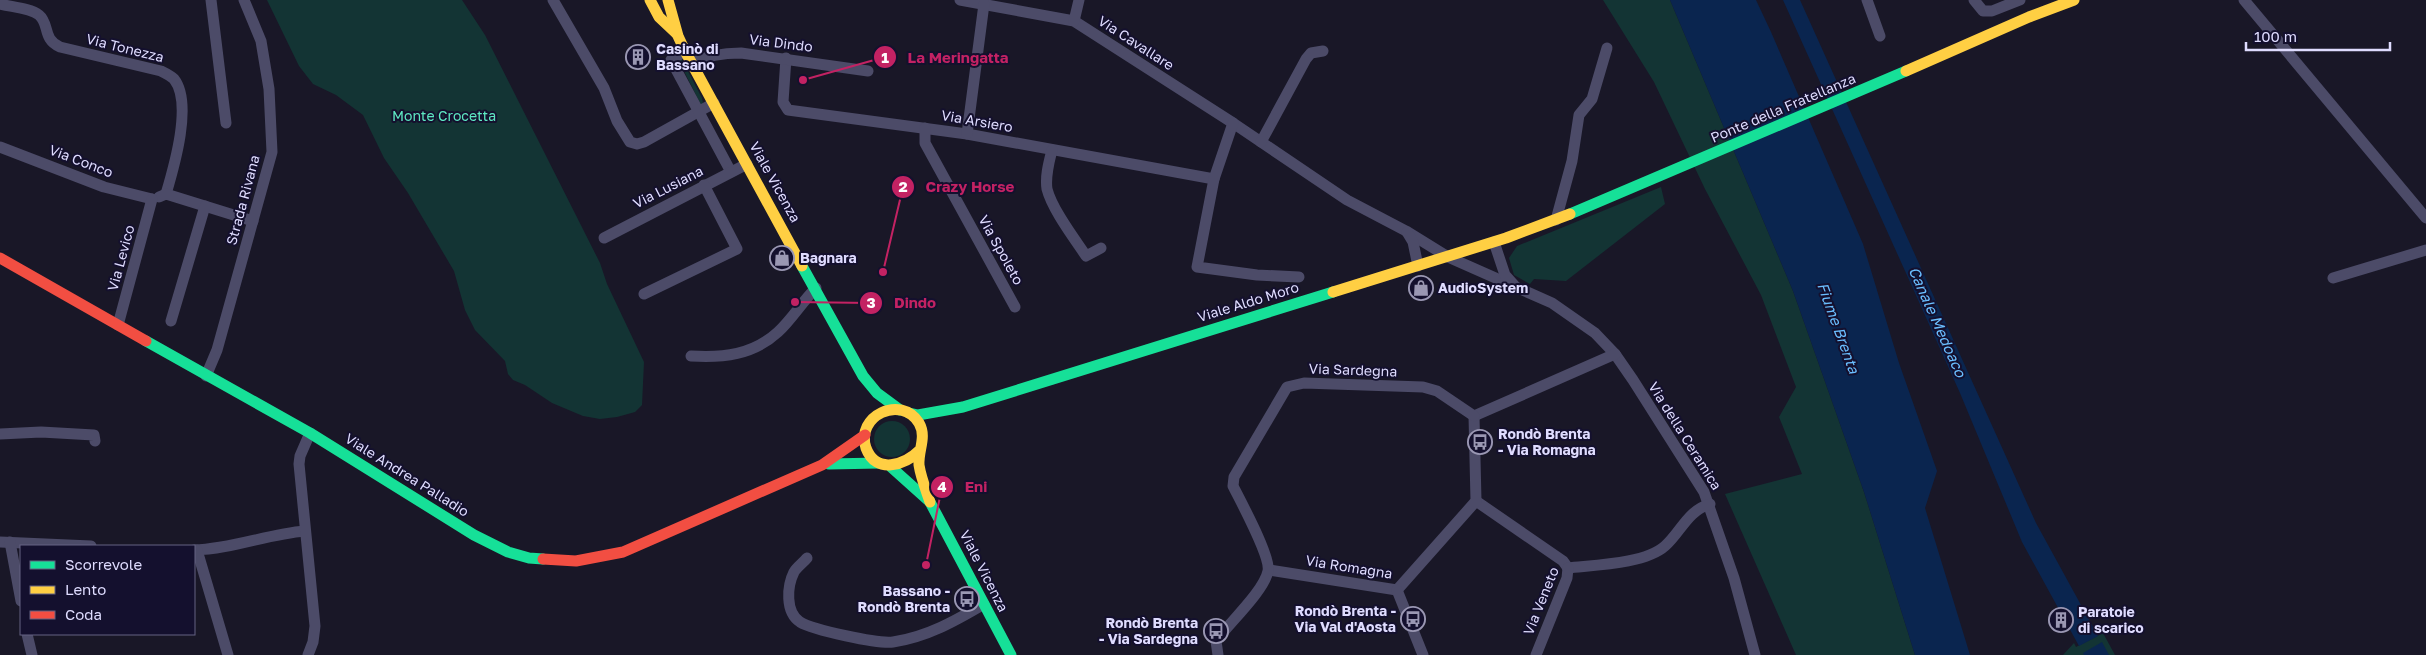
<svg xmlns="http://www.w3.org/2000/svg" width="2426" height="655" viewBox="0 0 2426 655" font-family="'Golos Text',sans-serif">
<rect width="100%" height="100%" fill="#191727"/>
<g fill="#133434">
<path d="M 267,0 L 462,0 L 485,35 L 600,263 L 607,284 L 644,362 L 642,405 L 635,412 L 617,417 L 600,419 L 583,416 L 552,403 L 525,385 L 513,380 L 508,374 L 505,361 L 475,330 L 465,310 L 454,271 L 408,193 L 384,158 L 363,115 L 336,95 L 313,84 L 299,66 Z"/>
<path d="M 1603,0 L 1670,0 L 1793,291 L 1864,492 L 1915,655 L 1796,655 L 1725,494 L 1802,474 L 1779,417 L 1796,387 L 1761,295 L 1705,189 L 1654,82 Z"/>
<path d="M 681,58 L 702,98 L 703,103 L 701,105 L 678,59 Z"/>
<path d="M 1661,187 L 1665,204 L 1566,281 L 1534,279 L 1530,284 L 1514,275 L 1509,258 L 1517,246 Z"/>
<circle cx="892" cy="439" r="18"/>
<path d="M 2103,633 L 2115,655 L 2063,655 L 2074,643 L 2076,647 Z"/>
</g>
<g fill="#0a254f">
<path d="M 1670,0 L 1756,0 L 1771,32 L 1863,244 L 1899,363 L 1937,471 L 1925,508 L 1970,655 L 1915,655 L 1864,492 L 1793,291 Z"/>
<path d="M 1783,0 L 1800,0 L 2036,523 L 2098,636 L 2079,646 L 2022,542 L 1960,393 Z"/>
<path d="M 2102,642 L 2109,655 L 2084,655 L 2083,653 Z"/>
</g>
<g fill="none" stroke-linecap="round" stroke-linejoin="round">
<g stroke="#4c4b68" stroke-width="11">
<path d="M 211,0 L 226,123"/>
<path d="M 553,0 L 604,88 L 617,121 L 630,142 L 637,144 L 644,142 L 714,103"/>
<path d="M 960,0 L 1074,21 L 1233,123 L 1347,200 L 1406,231 L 1448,257 L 1552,303 L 1595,333 L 1615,354 L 1633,380 L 1704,492 L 1734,578 L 1755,655"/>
<path d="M 1867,0 L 1880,36"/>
<path d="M 1974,0 L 1983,11 L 1992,11 L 2020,0"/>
<path d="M 2244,0 L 2426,218"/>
<path d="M 0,4 C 11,7 30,8 39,15 C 50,24 42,39 60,47 L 161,71 C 165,73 171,76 174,79 C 193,103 174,167 166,194"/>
<path d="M 1074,21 L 1079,0"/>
<path d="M 685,51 L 671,60 L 731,172"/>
<path d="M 786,58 L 783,102 L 788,110 L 967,134 L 1214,179"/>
<path d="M 692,63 C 708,55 723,53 741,53 L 868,71"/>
<path d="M 1233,123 L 1214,179 L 1197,267 L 1257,275 L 1299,277"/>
<path d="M 925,128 L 925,143 L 1015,307"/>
<path d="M 967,134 L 984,4"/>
<path d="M 1261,142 L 1306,59 L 1311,53 L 1323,51"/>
<path d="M 0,147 L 104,187 L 152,199"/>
<path d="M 1052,150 C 1049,162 1045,176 1047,189 C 1052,209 1074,238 1086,256 L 1101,248"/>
<path d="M 159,197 L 166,194 L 253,221"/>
<path d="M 1556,220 L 1572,161 L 1579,115 L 1592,99 L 1607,48"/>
<path d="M 1407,232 L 1413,242 L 1418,266"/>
<path d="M 604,238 L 747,164"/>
<path d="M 1494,242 L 1505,275 L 1514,285"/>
<path d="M 2333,278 L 2426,250"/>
<path d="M 644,294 L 737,249 L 704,185"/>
<path d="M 171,321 L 205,206"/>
<path d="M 118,325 L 152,199"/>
<path d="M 691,356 C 723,358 753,355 778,332 C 792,319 802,302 816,288"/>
<path d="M 206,376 L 217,350 L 272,152 L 269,89 L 261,41 L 244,0"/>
<path d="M 1474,416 L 1615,354"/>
<path d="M 0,434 L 41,432 L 94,435 L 95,441"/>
<path d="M 1476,501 L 1563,561 L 1568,568"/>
<path d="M 0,542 L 91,546"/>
<path d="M 10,542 L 21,601"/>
<path d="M 194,550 C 232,549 268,534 305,531"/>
<path d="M 197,550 L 228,655"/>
<path d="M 807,558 C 803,563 797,567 794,572 C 787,586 785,612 800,622 C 813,630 878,644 893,642 C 927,637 955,621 984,604"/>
<path d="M 1568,568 C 1594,565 1645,564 1665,546 C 1681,532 1687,511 1710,504"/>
<path d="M 1269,570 L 1397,590"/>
<path d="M 1397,590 L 1476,501 L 1474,416"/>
<path d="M 1397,590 L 1423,655"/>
<path d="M 27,634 L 32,655"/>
<path d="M 308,655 L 313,642 L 315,626 L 299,464 L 300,456 L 310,433"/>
<path d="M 1218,655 L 1216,641 C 1229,623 1264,591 1268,571 C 1271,557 1241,502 1233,486 L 1234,477 L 1287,387 L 1304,383 L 1423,387 L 1437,391 L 1474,416"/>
<path d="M 1536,655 L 1567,578 L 1568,568"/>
</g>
<g stroke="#16e098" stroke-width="11">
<path d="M 1570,214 L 1906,71"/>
<path d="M 802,266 L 863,376 L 877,393 L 900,410"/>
<path d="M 146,341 L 310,433 L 474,535 L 508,552 L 529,558 L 543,559"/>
<path d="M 909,413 L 918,415 L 963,407 L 1333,292"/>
<path d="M 829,464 L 879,463"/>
<path d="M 891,467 L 930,502 L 1011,655"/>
</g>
<g stroke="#ffcf43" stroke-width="11">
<path d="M 650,0 L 659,17 L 676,33"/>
<path d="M 668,0 L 678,36 L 685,51 L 802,266"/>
<path d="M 1906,71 L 2029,17 L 2074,0"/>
<path d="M 1333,292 L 1506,238 L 1570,214"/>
<path d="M 920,450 C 905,465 876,475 866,448 C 855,416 901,394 919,423 C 927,437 918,450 919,465 C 921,478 926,490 930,502"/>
</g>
<g stroke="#f24e42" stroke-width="11">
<path d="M 0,258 L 146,341"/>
<path d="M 543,559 L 576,561 L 623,552 L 822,465 L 865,435"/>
</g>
</g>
<defs>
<symbol id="building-ring" viewBox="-11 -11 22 22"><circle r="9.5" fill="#14102e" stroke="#9a97b3" stroke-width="1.5"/><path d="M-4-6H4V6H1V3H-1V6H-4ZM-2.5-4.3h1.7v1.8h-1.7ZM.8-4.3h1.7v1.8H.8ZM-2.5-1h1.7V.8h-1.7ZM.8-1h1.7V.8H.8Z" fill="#9a97b3"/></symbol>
<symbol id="shop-ring" viewBox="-11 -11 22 22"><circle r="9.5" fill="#14102e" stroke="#9a97b3" stroke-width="1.5"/><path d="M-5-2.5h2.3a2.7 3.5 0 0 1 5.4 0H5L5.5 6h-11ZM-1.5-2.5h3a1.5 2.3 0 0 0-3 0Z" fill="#9a97b3"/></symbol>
<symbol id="bus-ring" viewBox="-11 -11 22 22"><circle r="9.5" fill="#14102e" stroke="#9a97b3" stroke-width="1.5"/><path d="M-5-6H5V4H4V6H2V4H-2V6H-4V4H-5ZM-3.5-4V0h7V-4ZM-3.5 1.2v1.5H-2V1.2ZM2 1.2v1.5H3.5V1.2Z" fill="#9a97b3"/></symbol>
</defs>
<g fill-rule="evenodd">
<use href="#building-ring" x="624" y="43" width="28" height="28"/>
<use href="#shop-ring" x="768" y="244" width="28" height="28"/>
<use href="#shop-ring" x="1407" y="274" width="28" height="28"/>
<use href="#bus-ring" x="1466" y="428" width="28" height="28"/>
<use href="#bus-ring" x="953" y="585" width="28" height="28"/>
<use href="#bus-ring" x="1399" y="605" width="28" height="28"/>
<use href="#building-ring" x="2047" y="606" width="28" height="28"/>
<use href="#bus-ring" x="1202" y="617" width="28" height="28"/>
</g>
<g text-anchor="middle" stroke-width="4" stroke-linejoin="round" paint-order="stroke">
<g font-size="14" fill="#dfdcff" stroke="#14102e">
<text transform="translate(781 43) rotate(7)" y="5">Via Dindo</text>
<text transform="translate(1136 43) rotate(33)" y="5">Via Cavallare</text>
<text transform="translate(125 48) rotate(14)" y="5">Via Tonezza</text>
<text transform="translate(1783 108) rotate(-23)" y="5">Ponte della Fratellanza</text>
<text transform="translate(977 121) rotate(10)" y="5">Via Arsiero</text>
<text transform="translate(81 161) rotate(21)" y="5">Via Conco</text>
<text transform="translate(775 182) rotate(61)" y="5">Viale Vicenza</text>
<text transform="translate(668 187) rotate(-27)" y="5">Via Lusiana</text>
<text transform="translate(243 200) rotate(-75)" y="5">Strada Rivana</text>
<text transform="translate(1001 250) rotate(61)" y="5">Via Spoleto</text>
<text transform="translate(121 258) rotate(-75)" y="5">Via Levico</text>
<text transform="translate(1248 302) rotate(-17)" y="5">Viale Aldo Moro</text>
<text transform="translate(1353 370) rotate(2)" y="5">Via Sardegna</text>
<text transform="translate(1685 436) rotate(58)" y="5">Via della Ceramica</text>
<text transform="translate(407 475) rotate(32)" y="5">Viale Andrea Palladio</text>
<text transform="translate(1349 567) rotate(9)" y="5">Via Romagna</text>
<text transform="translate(984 571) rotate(63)" y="5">Viale Vicenza</text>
<text transform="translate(1541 601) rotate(-68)" y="5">Via Veneto</text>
</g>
<g font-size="14" font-weight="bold" fill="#dfdcff" stroke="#14102e" text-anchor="start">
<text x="656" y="54">Casinò di<tspan x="656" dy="16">Bassano</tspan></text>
<text x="800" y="263">Bagnara</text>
<text x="1438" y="293">AudioSystem</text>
<text x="1498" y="439">Rondò Brenta<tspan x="1498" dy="16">- Via Romagna</tspan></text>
<text x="950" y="596" text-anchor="end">Bassano -<tspan x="950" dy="16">Rondò Brenta</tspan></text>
<text x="1396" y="616" text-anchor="end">Rondò Brenta -<tspan x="1396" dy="16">Via Val d'Aosta</tspan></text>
<text x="2078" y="617">Paratoie<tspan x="2078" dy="16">di scarico</tspan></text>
<text x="1198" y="628" text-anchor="end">Rondò Brenta<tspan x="1198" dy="16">- Via Sardegna</tspan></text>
</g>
<g font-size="14" fill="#5ee9c3" stroke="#14102e">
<text x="444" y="121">Monte Crocetta</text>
</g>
<g font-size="15" font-style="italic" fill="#6abeff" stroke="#14102e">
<text transform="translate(1937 322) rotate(66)" y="5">Canale Medoaco</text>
<text transform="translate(1838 328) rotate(70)" y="5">Fiume Brenta</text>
</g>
</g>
<path fill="none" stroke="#c32263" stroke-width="2" d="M803 80L885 57M883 272L903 187M795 302L871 303M926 565L942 487"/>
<g fill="#c32263" stroke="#14102e" stroke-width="2">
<circle cx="803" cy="80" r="5"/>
<circle cx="883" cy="272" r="5"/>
<circle cx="795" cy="302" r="5"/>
<circle cx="926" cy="565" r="5"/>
<circle cx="885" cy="57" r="12"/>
<circle cx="903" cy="187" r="12"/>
<circle cx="871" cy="303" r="12"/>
<circle cx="942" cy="487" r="12"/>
</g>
<g font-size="15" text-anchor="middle" font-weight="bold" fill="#fff">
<text x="885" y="63">1</text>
<text x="903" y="192">2</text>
<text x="871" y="308">3</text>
<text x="942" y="492">4</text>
</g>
<g font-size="15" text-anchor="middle" font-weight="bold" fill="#c32263" stroke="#14102e" stroke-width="4" stroke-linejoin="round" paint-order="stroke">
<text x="958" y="63">La Meringatta</text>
<text x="970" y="192">Crazy Horse</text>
<text x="915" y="308">Dindo</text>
<text x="976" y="492">Eni</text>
</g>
<rect x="20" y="545" width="175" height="90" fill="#14102e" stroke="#656282"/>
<rect x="30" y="561" width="25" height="8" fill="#16e098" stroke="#656282"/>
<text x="65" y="570" font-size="15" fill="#dfdcff">Scorrevole</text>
<rect x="30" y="586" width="25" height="8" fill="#ffcf43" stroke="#656282"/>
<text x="65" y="595" font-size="15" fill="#dfdcff">Lento</text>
<rect x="30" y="611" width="25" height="8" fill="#f24e42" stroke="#656282"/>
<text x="65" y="620" font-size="15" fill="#dfdcff">Coda</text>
<path d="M2246 42v8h144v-8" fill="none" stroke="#dfdcff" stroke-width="2.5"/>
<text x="2254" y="42" font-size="15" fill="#dfdcff" stroke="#14102e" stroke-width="4" paint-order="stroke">100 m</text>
</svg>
